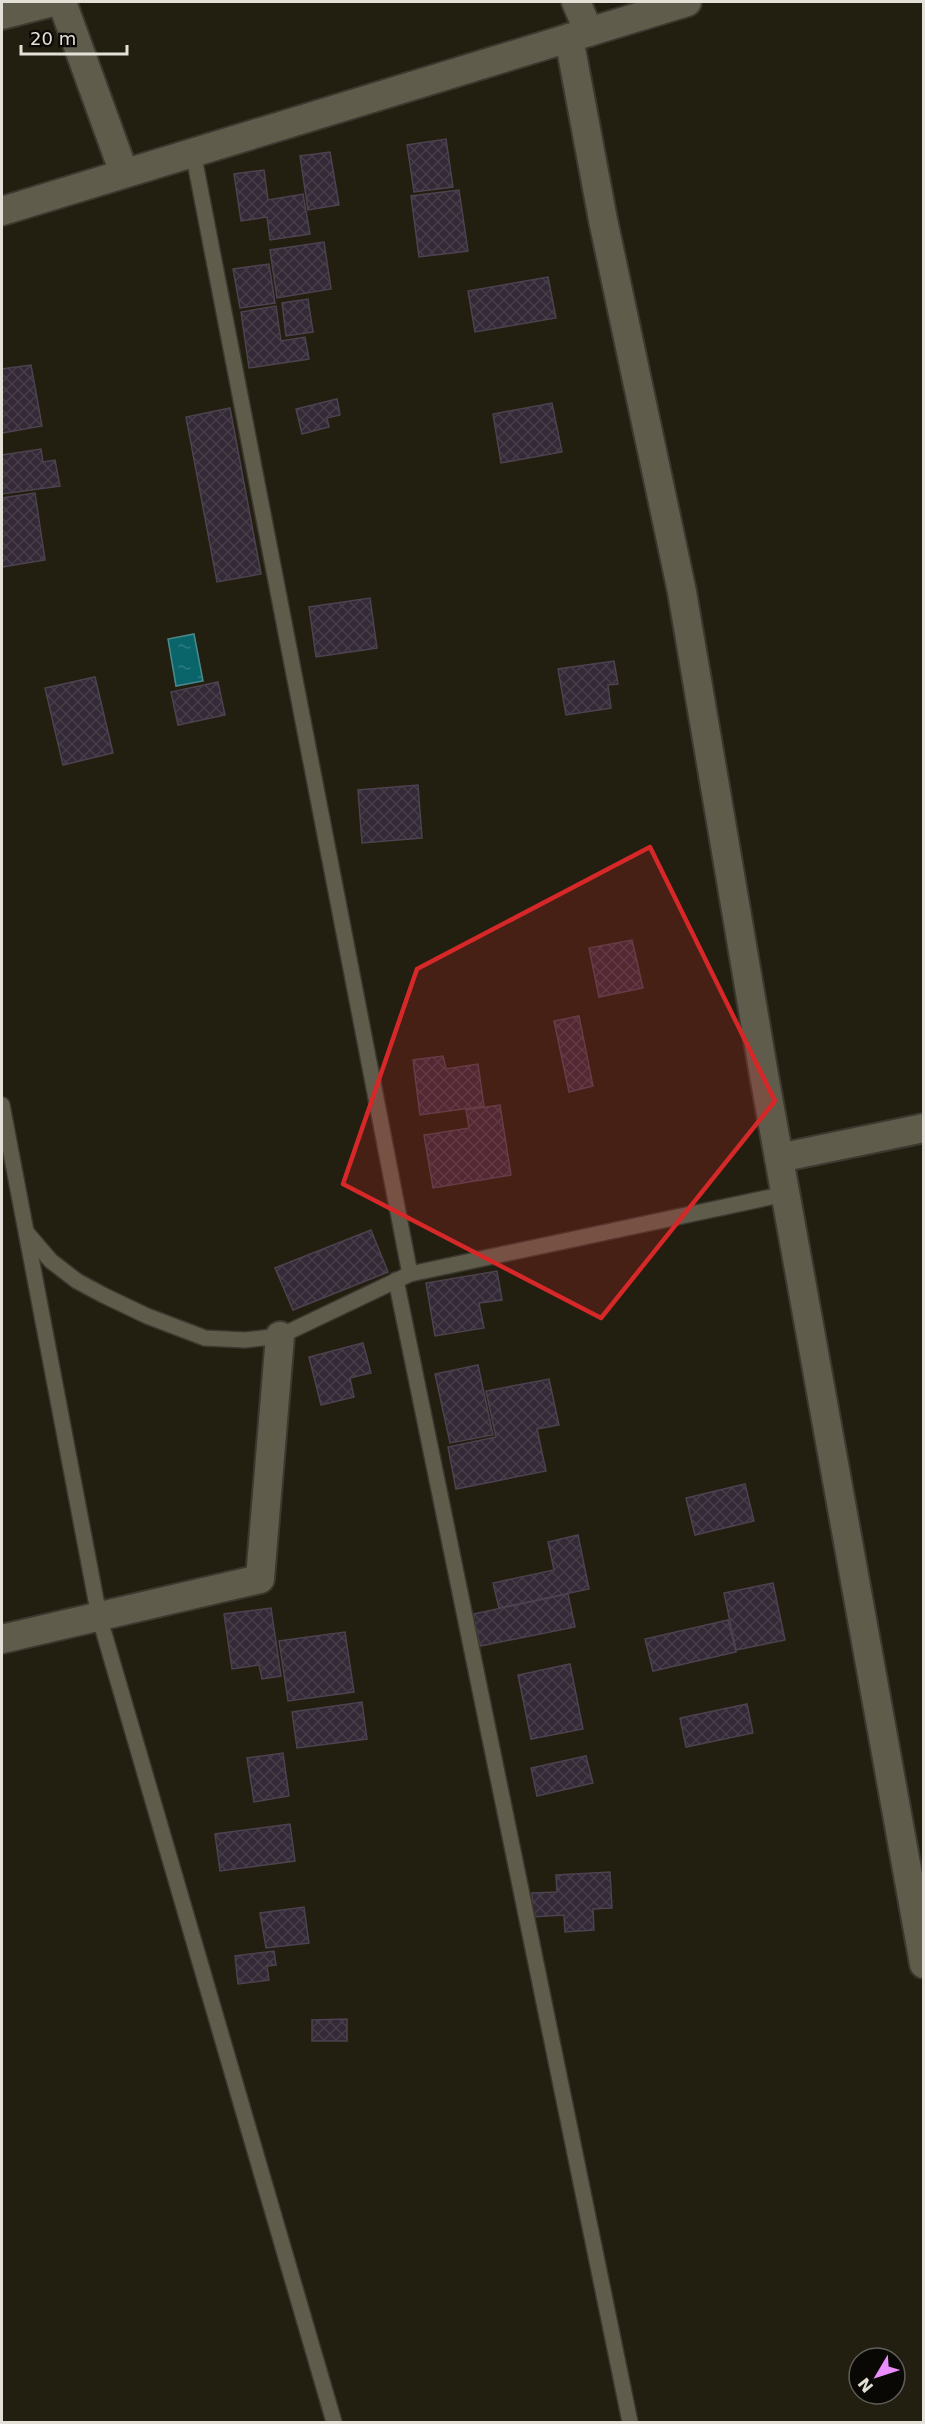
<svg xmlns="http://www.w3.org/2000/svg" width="925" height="2424" viewBox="0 0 925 2424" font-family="'DejaVu Sans',sans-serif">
<defs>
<pattern id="water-ripples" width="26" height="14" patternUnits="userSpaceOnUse" patternTransform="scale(1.5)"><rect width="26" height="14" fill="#0a656b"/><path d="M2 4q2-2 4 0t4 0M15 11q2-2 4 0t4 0" fill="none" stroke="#2d7b7f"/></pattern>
<pattern id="building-cross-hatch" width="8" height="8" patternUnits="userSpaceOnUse" patternTransform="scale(1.5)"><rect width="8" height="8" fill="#342936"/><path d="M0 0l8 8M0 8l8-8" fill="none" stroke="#473e49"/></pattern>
</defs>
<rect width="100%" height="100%" fill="#221e10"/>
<path fill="url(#water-ripples)" stroke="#4b8a8b" stroke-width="1.5" d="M 194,634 L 203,681 L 176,686 L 168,639 Z"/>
<g fill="url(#building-cross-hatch)" stroke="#4d424f" stroke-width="1.5">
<path d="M 446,139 L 453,187 L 414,192 L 407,145 Z"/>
<path d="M 330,152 L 339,205 L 308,210 L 300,156 Z"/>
<path d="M 264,170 L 268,200 L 303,194 L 310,234 L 270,240 L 267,217 L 241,221 L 234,174 Z"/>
<path d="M 459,190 L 468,251 L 419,257 L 411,196 Z"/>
<path d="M 324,242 L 331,289 L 277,298 L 270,250 Z"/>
<path d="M 269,264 L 275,303 L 240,308 L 233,269 Z"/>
<path d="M 548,277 L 556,318 L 475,332 L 468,291 Z"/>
<path d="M 308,299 L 313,332 L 286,336 L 282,303 Z"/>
<path d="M 276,306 L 281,341 L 305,337 L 309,359 L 249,368 L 241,312 Z"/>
<path d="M 31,365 L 42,426 L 2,433 L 2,369 Z"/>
<path d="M 337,399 L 340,415 L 327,418 L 329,427 L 302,434 L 296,409 Z"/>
<path d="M 552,403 L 562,452 L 501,463 L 493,414 Z"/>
<path d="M 230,408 L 261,574 L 217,582 L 186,417 Z"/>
<path d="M 41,449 L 43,462 L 55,460 L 60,486 L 2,494 L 2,455 Z"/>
<path d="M 35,493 L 45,560 L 2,567 L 2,498 Z"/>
<path d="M 370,598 L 377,648 L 316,657 L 309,607 Z"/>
<path d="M 614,661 L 618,684 L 608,685 L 611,708 L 566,715 L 558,669 Z"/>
<path d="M 95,677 L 113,753 L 63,765 L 45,688 Z"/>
<path d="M 218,682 L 225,715 L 178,725 L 171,692 Z"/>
<path d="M 418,785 L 422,838 L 362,843 L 358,790 Z"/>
<path d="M 632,940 L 643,988 L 599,997 L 589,948 Z"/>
<path d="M 579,1016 L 593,1086 L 569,1092 L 554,1021 Z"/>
<path d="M 443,1056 L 446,1069 L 478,1064 L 484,1106 L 420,1115 L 413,1060 Z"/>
<path d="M 500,1105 L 511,1175 L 433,1188 L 424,1135 L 469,1128 L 466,1110 Z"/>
<path d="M 371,1230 L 388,1272 L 293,1310 L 275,1268 Z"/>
<path d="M 497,1271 L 502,1300 L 479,1303 L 484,1328 L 435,1336 L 426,1283 Z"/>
<path d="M 363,1343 L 371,1373 L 350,1378 L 354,1397 L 321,1405 L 309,1357 Z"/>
<path d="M 478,1365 L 493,1435 L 450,1443 L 435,1374 Z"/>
<path d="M 549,1379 L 559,1425 L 537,1429 L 546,1471 L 456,1489 L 448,1447 L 496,1437 L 486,1391 Z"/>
<path d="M 745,1484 L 754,1521 L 695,1535 L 686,1498 Z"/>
<path d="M 578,1535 L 589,1589 L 499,1608 L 493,1583 L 554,1570 L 548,1542 Z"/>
<path d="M 773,1583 L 785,1640 L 736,1650 L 724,1593 Z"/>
<path d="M 568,1594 L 575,1627 L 480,1646 L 473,1614 Z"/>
<path d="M 271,1608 L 281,1676 L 262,1679 L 259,1665 L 232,1669 L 224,1614 Z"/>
<path d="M 728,1620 L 736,1652 L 653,1671 L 645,1639 Z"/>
<path d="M 345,1632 L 354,1692 L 288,1701 L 279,1641 Z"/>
<path d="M 570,1664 L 583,1729 L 531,1739 L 518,1675 Z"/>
<path d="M 362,1702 L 367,1739 L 297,1748 L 292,1712 Z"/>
<path d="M 747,1704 L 753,1733 L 686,1747 L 680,1718 Z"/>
<path d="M 283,1753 L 289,1796 L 254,1802 L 247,1758 Z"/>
<path d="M 586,1756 L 593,1783 L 537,1796 L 531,1768 Z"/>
<path d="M 290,1824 L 295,1861 L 220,1871 L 215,1834 Z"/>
<path d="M 610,1872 L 612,1908 L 593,1909 L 594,1930 L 565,1932 L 564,1915 L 533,1917 L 532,1893 L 557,1892 L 556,1875 Z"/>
<path d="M 304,1907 L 309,1943 L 266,1948 L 260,1913 Z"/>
<path d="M 274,1951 L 276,1965 L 267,1966 L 269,1980 L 238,1984 L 235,1956 Z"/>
<path d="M 347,2019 L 347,2041 L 312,2041 L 312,2020 Z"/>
</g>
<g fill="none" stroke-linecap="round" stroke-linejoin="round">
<defs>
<g id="service">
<path d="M 193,152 L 410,1274"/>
<path d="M 2,1105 L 99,1616 L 334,2422"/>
<path d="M 27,1233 L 51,1261 L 77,1281 L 103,1295 L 147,1316 L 205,1338 L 245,1340 L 280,1336 L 410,1274 L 785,1194"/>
<path d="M 396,1280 L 630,2422"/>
</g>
<g id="minor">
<path d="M 62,2 L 124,173"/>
<path d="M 576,2 L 589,32"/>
<path d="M 2,15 L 53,2"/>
<path d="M 569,38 L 603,220 L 682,592 L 764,1075 L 924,1964"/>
<path d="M 2,211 L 687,2"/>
<path d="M 779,1158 L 924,1128"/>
<path d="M 2,1639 L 260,1579 L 280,1336"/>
</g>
</defs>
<use href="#service" stroke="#3a382f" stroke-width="18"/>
<use href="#minor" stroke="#3a382f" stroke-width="32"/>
<use href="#service" stroke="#605c4c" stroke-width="15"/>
<use href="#minor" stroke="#605c4c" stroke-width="28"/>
</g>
<path fill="#d62828" fill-opacity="0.2" stroke="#d62828" stroke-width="4.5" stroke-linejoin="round" d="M 650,847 L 775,1101 L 601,1318 L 343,1184 L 417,969 Z"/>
<rect width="925" height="2424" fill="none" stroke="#e2e0d7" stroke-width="6"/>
<g transform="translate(877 2376) rotate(231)"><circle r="28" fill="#0a0804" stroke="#605e58" stroke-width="1.5"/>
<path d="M0-4.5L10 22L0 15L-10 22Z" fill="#ea8dfd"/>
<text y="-9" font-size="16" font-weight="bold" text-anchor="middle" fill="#e2e0d7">N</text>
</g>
<path d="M21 45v9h106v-9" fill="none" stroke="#e2e0d7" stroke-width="3"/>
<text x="30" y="45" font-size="18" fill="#e2e0d7" stroke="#0a0804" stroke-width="4.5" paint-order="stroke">20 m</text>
</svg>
